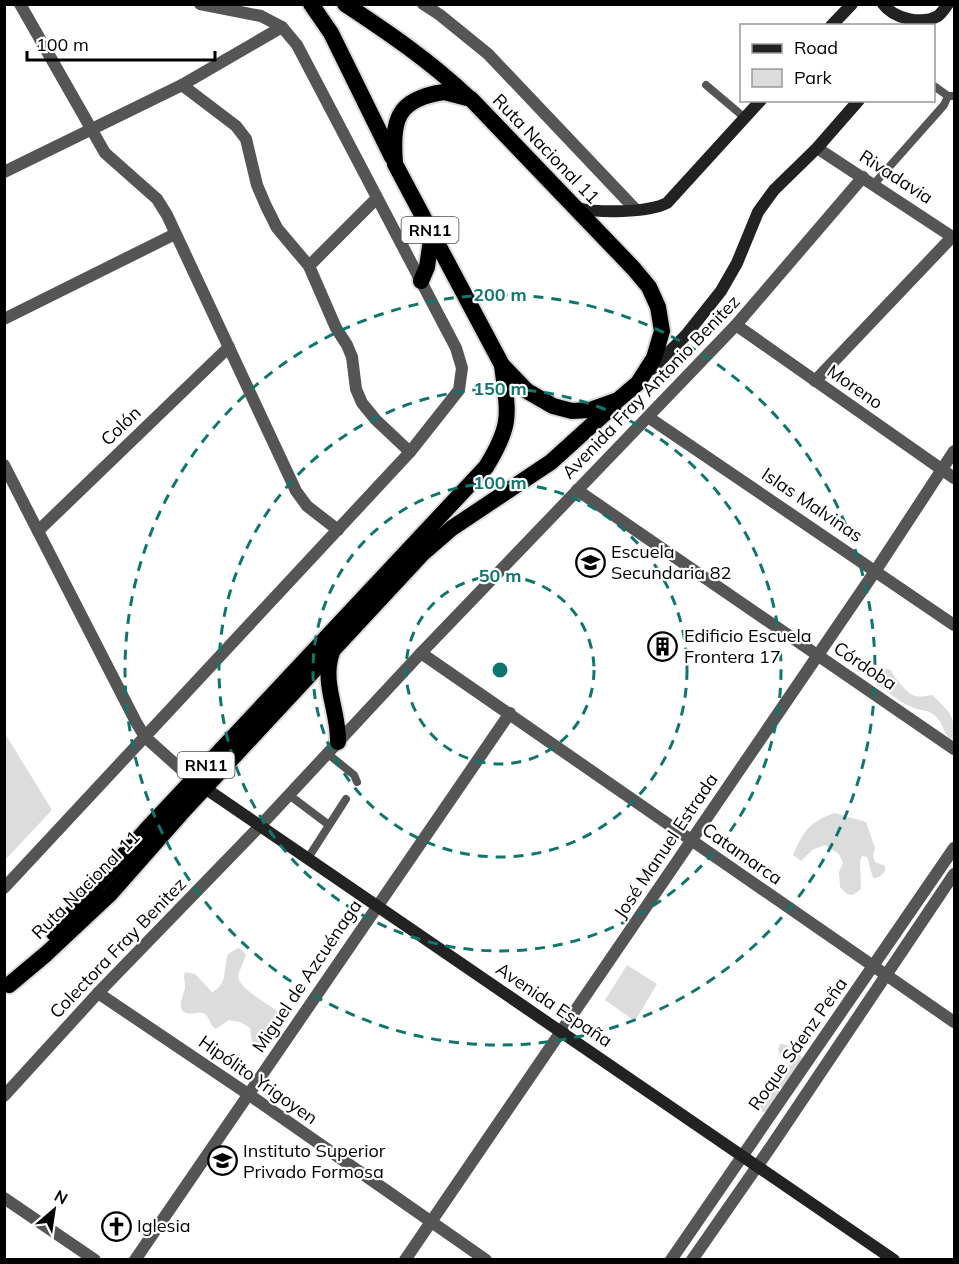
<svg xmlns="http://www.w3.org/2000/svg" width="959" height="1264" viewBox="0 0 959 1264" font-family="Mulish,sans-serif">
<rect width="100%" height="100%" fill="#fff"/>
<g fill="#dcdcdc">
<path d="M 880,667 L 891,670 C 892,675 907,693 913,695 C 918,698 926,696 932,695 C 951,714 954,712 954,741 C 943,736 945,727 938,719 C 932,711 925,711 917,709 C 902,705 889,692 876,684 L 873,674 Z"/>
<path d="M 4,732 L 52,810 L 5,860 L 4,860 Z"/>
<path d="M 835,813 L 866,822 L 875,848 L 873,856 L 875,862 L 885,866 L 885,871 C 881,876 879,878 873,878 L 867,857 L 862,856 L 860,861 L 861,889 L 853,895 L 847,894 L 840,887 L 839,872 L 843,863 L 839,854 L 825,845 L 812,850 L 801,861 L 793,855 C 803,831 811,821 835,813 Z"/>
<path d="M 238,948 L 242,950 L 246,955 L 238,975 C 238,991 276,1006 285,1019 C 281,1034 271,1045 256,1048 L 252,1044 L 250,1028 L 240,1022 L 229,1020 L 216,1029 C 209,1025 210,1018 205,1014 C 199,1011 192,1015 186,1013 C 175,1008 185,994 185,987 C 185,981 183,978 185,972 L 195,974 L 212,992 C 228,985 223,968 228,954 Z"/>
<path d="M 627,965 L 657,984 L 635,1021 L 605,1000 Z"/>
<path d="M 780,1044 C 790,1044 800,1052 803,1061 L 774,1111 L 762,1112 L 758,1107 C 767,1089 792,1083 789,1060 L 780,1055 L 778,1049 Z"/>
</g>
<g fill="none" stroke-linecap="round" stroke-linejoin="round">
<defs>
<g id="trunk">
<path d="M 311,4 L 331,33 L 392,157"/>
<path d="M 345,4 C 389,33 430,61 468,97"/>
<path d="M 444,92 L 471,99 L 634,269 L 649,287 L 658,307 L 662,331 L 654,358 L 638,383 L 618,400 L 590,410 L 572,411 L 553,406 L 527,391 L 502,365 L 395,164 C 392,120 396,99 444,92 Z"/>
<path d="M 421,281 L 427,267 L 432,233"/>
<path d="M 332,652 C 321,683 339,711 338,742"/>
<path d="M 54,933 L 147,829 L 486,467 C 513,423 508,414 502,365"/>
<path d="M 9,985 L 46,954 L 110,894 L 185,809 L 422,554 L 452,528 L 551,462 L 614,405"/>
</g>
</defs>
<use href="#trunk" stroke="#dbdbdb" stroke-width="20"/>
<g stroke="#555" stroke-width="8">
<path d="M 706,85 L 745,118"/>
<path d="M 934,86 L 948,96 L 954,96"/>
<path d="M 874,184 L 944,105 L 948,96"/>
<path d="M 328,754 L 354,775 L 357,782"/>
<path d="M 289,795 L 329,825"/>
<path d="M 308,858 L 346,799"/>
</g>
<g stroke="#555" stroke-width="12">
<path d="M 20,4 L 105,153 L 157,199 L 167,215 L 296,491 L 307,506 L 338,530"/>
<path d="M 423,4 L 440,15 L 488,54 L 636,210"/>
<path d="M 182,85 L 236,126 L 246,139 L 257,185 L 266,206 L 277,228 L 309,266 L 336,328 L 347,345 L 352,357 L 356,389 L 362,403 L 376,420 L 410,452"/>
<path d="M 817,148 L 954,238"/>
<path d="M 4,172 L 182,85 L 282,27"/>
<path d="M 309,266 L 377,198"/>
<path d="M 4,319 L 175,234"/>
<path d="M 736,325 L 954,478"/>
<path d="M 815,381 L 953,236"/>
<path d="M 648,417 L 954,625"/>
<path d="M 4,465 L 136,722 L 145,737 L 193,780"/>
<path d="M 577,490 L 954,749"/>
<path d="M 38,531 L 229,347"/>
<path d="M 421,653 L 954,1022"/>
<path d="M 4,888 L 410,452 L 459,390 L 462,368 L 456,348 L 297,45 L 282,27 L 261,16 L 200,4"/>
<path d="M 98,993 L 248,1094 L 486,1260"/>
<path d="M 4,1096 L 98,993 L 260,826 L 421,653 L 736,325 L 863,177"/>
<path d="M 4,1198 L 95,1260"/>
<path d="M 135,1260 L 510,713"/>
<path d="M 405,1260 L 876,570 L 954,451"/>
<path d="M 671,1260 L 954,848"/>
<path d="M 692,1260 L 772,1145 L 954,874"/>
</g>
<g stroke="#222" stroke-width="12">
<path d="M 883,4 C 894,19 922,25 938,16 C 942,13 945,8 948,4"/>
<path d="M 831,26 L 852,4"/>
<path d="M 577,208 C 599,213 647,213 667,203 L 761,100"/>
<path d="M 652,369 L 686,335 L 721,291 L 737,263 L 758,212 L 774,190 L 817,148 L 859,100"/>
<path d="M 199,784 L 894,1260"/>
</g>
<use href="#trunk" stroke="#000" stroke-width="16"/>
</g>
<g fill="none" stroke="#0f766e" stroke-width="3" stroke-dasharray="10 8">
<circle cx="500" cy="670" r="94"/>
<circle cx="500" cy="670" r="187"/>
<circle cx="500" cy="670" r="281"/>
<circle cx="500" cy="670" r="375"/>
</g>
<defs>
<symbol id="school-ring" viewBox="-11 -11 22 22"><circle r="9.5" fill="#fff" stroke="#000" stroke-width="1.5"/><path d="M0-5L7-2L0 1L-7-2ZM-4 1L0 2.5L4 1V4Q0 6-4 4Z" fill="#000"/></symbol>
<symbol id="building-ring" viewBox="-11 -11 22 22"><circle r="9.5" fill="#fff" stroke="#000" stroke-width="1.5"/><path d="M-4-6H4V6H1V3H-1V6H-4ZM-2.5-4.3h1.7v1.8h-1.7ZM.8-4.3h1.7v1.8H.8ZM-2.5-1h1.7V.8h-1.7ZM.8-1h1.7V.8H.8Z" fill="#000"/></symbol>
<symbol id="church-ring" viewBox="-11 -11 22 22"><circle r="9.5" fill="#fff" stroke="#000" stroke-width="1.5"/><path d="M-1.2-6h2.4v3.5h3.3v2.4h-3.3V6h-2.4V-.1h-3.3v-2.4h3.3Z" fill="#000"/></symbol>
</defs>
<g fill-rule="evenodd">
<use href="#school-ring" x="574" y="546" width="33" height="33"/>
<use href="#building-ring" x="646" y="630" width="33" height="33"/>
<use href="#school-ring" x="206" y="1144" width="33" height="33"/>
<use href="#church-ring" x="100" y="1210" width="33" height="33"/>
</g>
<g text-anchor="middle" stroke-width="4.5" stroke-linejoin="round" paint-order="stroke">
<g fill="#fff" stroke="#4c4c4c" stroke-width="1.5">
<rect x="401.5" y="217" width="57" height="26" rx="4.5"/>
<rect x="177.5" y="752" width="57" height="26" rx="4.5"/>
</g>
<g font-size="16" font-weight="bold" fill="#000">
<text x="430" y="236">RN11</text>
<text x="206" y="771">RN11</text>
</g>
<g font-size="18" fill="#000" stroke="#fff">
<text transform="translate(546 149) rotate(46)" y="6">Ruta Nacional 11</text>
<text transform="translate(896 177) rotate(33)" y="6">Rivadavia</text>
<text transform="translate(651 387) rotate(-46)" y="6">Avenida Fray Antonio Benitez</text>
<text transform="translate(855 387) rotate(35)" y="6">Moreno</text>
<text transform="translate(121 426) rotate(-44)" y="6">Colón</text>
<text transform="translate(812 505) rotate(34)" y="6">Islas Malvinas</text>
<text transform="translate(865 666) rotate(34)" y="6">Córdoba</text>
<text transform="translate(666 846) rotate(-56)" y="6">José Manuel Estrada</text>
<text transform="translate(742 854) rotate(35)" y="6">Catamarca</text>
<text transform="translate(86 885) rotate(-45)" y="6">Ruta Nacional 11</text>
<text transform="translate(118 948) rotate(-46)" y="6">Colectora Fray Benitez</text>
<text transform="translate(307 976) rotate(-56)" y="6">Miguel de Azcuénaga</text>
<text transform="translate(554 1005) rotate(34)" y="6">Avenida España</text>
<text transform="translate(798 1044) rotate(-55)" y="6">Roque Sáenz Peña</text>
<text transform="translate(258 1080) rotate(35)" y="6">Hipólito Yrigoyen</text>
</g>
<g font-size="18" fill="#000" stroke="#fff" text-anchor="start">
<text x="611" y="558">Escuela<tspan x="611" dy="21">Secundaria 82</tspan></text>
<text x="684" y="642">Edificio Escuela<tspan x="684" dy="21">Frontera 17</tspan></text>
<text x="243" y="1157">Instituto Superior<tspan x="243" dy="21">Privado Formosa</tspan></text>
<text x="137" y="1232">Iglesia</text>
</g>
</g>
<circle cx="500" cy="670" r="9" fill="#0f766e" stroke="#fff" stroke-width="3"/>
<g font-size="18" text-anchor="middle" font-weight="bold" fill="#0f766e" stroke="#fff" stroke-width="4.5" stroke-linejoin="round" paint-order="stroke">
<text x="500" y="301">200 m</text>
<text x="500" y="395">150 m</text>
<text x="500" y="489">100 m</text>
<text x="500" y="582">50 m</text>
</g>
<rect width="959" height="1264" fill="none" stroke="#000000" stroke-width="12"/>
<rect x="740" y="24" width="195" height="78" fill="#ffffff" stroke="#999999" stroke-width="1.5"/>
<rect x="752" y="44" width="30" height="9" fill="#222222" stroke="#999999" stroke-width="1.5"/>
<text x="794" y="54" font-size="18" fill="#000000">Road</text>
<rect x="752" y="69" width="30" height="18" fill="#dcdcdc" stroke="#999999" stroke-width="1.5"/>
<text x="794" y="84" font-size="18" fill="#000000">Park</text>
<g transform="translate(54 1210) rotate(29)" stroke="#ffffff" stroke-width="4.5" paint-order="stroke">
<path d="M0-4.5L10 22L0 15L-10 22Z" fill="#000000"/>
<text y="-9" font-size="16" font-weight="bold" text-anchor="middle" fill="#000000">N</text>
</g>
<path d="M27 51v9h188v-9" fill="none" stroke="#000000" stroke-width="3"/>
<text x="36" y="51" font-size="18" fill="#000000" stroke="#ffffff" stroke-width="4.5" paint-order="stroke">100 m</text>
</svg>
